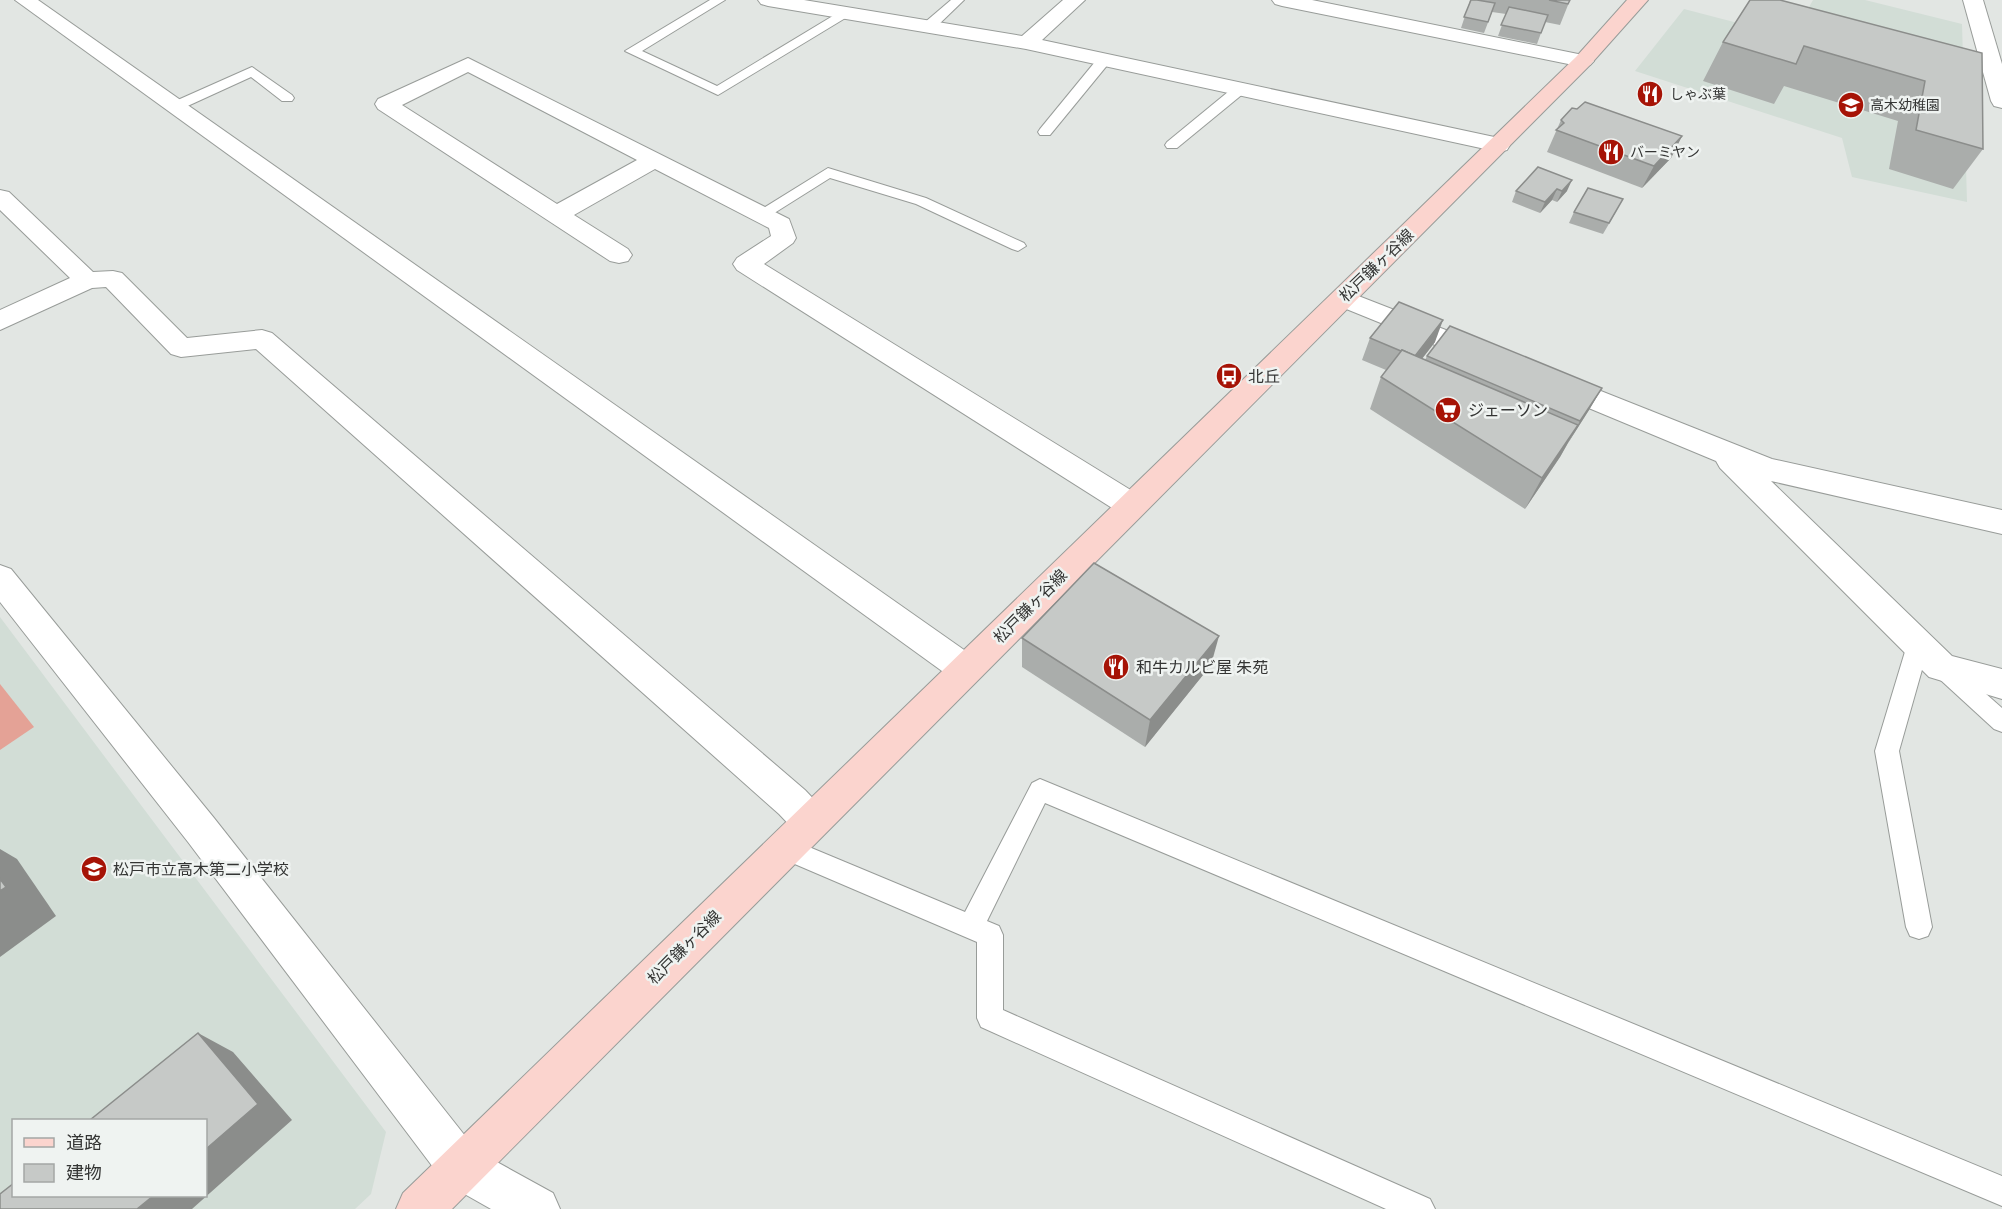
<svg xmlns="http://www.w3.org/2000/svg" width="2002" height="1209" viewBox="0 0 2002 1209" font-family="Mulish,'Noto Sans JP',sans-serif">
<rect width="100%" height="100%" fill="#e2e6e3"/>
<g fill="#d2ddd6" fill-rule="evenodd">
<path d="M 1813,0 L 1865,0 L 1962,24 L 1967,202 L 1852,177 L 1842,138 L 1635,71 L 1684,9 L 1792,37 Z"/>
<path d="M 0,617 L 386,1132 L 371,1194 L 355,1209 L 0,1209 ZM 14,1120 L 206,1120 L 206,1196 L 14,1196 Z"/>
</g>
<path fill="#e4a296" d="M 0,684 L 34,727 L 0,750 Z"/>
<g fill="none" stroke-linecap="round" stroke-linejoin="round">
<defs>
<g id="lane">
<path d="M 710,0 L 725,0 L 642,51 L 717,86 L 841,11 L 846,10 L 852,14 L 718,95 L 625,51 Z"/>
<path d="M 951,0 L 964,0 L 934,29 L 924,29 L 923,26 L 924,23 Z"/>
<path d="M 1104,56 L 1111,60 L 1109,63 L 1050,135 L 1040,135 L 1038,132 L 1040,129 L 1099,57 Z"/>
<path d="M 252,67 L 292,95 L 294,98 L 292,101 L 282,101 L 251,77 L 181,109 L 176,110 L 169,106 L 171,103 Z"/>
<path d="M 1239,86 L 1246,90 L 1244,93 L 1177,148 L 1167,148 L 1165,145 L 1167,142 L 1234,87 Z"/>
<path d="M 828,168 L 926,198 L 1024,243 L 1026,246 L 1018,251 L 1012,249 L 916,204 L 830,178 L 768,217 L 756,217 L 754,214 Z"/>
<path d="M 1918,636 L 1926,639 L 1929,645 L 1899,751 L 1932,927 L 1928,936 L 1919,939 L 1910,936 L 1906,927 L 1875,751 L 1907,645 L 1910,639 Z"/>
<path d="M 1942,659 L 1950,662 L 2002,708 L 2002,732 L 1994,729 L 1934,674 L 1931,668 L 1934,662 Z"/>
<path d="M 1040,779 L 2002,1176 L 2002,1206 L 1045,803 L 987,921 L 999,926 L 1003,935 L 1003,1010 L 1430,1199 L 1435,1209 L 1386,1209 L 981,1027 L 977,1018 L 977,942 L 776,856 L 773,848 L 776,840 L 785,837 L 965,912 L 1032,783 Z"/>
</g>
<g id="street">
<path d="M 15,0 L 38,0 L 977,659 L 982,669 L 977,679 L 965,683 L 953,679 Z"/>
<path d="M 758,0 L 804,0 L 1022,36 L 1063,0 L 1085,0 L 1042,40 L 1499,138 L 1507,140 L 1510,145 L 1507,150 L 1499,152 L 1026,49 L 768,6 L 761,4 Z"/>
<path d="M 1272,0 L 1312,0 L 1583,55 L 1590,57 L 1594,61 L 1590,65 L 1583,67 L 1282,6 L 1275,4 Z"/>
<path d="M 1963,0 L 1983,0 L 2002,64 L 2002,108 L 1994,106 L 1991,101 Z"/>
<path d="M 468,58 L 789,219 L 796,238 L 793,243 L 764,264 L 1142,497 L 1146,505 L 1142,513 L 1131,516 L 1120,513 L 737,270 L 733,264 L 737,258 L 771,236 L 769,228 L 655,169 L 574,215 L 628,249 L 632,255 L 628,261 L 619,263 L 610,261 L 378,109 L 375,104 L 378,99 ZM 468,72 L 637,160 L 557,204 L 402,105 Z"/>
<path d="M 0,190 L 9,192 L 93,272 L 113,271 L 122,273 L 187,338 L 262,330 L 272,333 L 805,790 L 824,810 L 830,822 L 824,834 L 811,839 L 798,834 L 779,814 L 256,349 L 181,357 L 171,354 L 106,287 L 92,288 L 0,330 L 0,310 L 70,278 L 0,210 Z"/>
<path d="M 1343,290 L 1492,348 L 1496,354 L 1492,360 L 1482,363 L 1472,360 L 1334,304 L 1330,298 L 1334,292 Z"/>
<path d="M 1553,372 L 1772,459 L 2002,510 L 2002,534 L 1771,481 L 1952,656 L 2002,669 L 2002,699 L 1929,677 L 1720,468 L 1716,461 L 1543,389 L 1539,382 L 1543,375 Z"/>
<path d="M 0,565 L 11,569 L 214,818 L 477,1151 L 553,1193 L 560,1209 L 491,1209 L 445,1183 L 188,842 L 0,602 Z"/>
</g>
<path id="secondary" d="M 1627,0 L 1648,0 L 1590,65 L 452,1209 L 396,1209 L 403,1193 L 1576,57 Z"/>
</defs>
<use href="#lane" stroke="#989c99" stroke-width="2"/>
<use href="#street" stroke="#989c99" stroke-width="2"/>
<use href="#secondary" stroke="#989c99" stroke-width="2"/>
<use href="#lane" fill="#fff" fill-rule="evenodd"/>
<use href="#street" fill="#fff" fill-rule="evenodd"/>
<use href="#secondary" fill="#fbd4ce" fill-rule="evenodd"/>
</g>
<g fill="#aaadab">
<path d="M 1468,0 L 1570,0 L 1560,25 L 1545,22 L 1537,44 L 1498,36 L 1506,14 L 1492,12 L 1484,33 L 1461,28 L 1468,7 L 1470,0 Z"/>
<path d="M 1723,42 L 1982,53 L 1983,149 L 1953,189 L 1889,169 L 1898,121 L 1784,86 L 1774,104 L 1703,81 Z"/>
<path d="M 1561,120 L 1682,136 L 1671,158 L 1642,188 L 1547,152 Z"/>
<path d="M 1538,167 L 1567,191 L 1557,202 L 1552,200 L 1540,213 L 1512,202 L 1516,191 Z"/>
<path d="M 1617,210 L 1603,234 L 1569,223 L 1574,212 Z"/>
<path d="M 1370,338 L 1435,342 L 1422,359 L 1425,360 L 1427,356 L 1602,388 L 1589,410 L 1568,443 L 1560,457 L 1525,509 L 1370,409 L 1381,377 L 1386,370 L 1362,360 Z"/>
<path d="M 1022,638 L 1211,665 L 1145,747 L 1022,667 Z"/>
</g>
<g fill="#8b8d8b">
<path d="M 1682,136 L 1671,158 L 1642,188 L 1654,166 Z"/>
<path d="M 1572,180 L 1567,191 L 1557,202 L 1562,191 Z"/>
<path d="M 1557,189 L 1552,200 L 1540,213 L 1545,202 Z"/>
<path d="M 1443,320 L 1435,342 L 1406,379 L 1415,357 Z"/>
<path d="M 1602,388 L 1589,410 L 1568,443 L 1580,421 Z"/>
<path d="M 1578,425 L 1560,457 L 1525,509 L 1542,478 Z"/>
<path d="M 1219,636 L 1211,665 L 1145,747 L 1150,720 Z"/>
<path d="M 0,849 L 17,859 L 56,916 L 0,957 Z"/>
<path d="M 198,1033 L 233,1052 L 292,1120 L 192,1209 L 137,1209 L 153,1196 L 206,1196 L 206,1149 Z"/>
</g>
<g fill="#c6c9c7" stroke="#8b8d8b" stroke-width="1.5">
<path d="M 1471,0 L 1477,0 L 1495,3 L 1488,22 L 1464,17 Z"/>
<path d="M 1549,0 L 1570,0 L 1568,4 Z"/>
<path d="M 1750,0 L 1780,0 L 1982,53 L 1983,149 L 1916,130 L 1925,81 L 1804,46 L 1796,64 L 1723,42 Z"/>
<path d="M 1509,7 L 1548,15 L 1541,33 L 1501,25 Z"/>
<path d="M 1585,102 L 1682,136 L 1654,166 L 1556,130 L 1564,123 L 1561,120 L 1572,108 L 1577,109 Z"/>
<path d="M 1538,167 L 1572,180 L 1562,191 L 1557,189 L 1545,202 L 1516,191 Z"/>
<path d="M 1588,188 L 1623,199 L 1609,223 L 1574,212 Z"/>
<path d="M 1399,302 L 1443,320 L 1415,356 L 1402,350 L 1401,351 L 1370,338 Z"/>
<path d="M 1450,326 L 1602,388 L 1580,421 L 1427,356 Z"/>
<path d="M 1402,350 L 1578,425 L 1542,478 L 1381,377 Z"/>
<path d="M 1094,563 L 1219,636 L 1150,720 L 1022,638 Z"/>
<path d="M 0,879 L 6,887 L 0,891 Z"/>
<path d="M 198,1033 L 258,1104 L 206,1149 L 206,1120 L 90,1120 Z"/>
<path d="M 14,1183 L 14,1196 L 153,1196 L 137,1209 L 0,1209 L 0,1194 Z"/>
</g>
<defs>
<symbol id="restaurant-disc" viewBox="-11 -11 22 22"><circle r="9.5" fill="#a61306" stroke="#eff3f1"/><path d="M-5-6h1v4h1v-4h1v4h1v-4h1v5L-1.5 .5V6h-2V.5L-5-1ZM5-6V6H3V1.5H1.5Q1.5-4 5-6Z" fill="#fff"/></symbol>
<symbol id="school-disc" viewBox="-11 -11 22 22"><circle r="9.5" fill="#a61306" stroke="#eff3f1"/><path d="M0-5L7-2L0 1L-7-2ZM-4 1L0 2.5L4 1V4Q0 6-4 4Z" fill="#fff"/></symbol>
<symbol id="bus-disc" viewBox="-11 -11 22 22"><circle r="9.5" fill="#a61306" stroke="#eff3f1"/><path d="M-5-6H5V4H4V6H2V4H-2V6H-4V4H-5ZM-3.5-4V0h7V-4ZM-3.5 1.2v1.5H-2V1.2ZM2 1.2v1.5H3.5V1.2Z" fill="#fff"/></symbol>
<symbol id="supermarket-disc" viewBox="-11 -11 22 22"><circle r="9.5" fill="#a61306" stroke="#eff3f1"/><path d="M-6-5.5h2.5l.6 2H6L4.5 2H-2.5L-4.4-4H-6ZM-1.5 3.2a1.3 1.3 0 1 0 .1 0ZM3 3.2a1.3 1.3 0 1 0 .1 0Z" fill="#fff"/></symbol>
</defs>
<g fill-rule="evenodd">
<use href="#restaurant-disc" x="1635" y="79" width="30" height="30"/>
<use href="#school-disc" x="1836" y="90" width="30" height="30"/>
<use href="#restaurant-disc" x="1596" y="137" width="30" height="30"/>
<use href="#bus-disc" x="1214" y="361" width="30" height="30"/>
<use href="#supermarket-disc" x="1433" y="395" width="30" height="30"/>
<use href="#restaurant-disc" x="1101" y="652" width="30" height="30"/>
<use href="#school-disc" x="79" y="854" width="30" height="30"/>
</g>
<g text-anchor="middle" stroke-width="5" stroke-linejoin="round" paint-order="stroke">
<g font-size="14" fill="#343534" stroke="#eff3f1" text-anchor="start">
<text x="1670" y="99">しゃぶ葉</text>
<text x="1870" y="110">高木幼稚園</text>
<text x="1630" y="157">バーミヤン</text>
</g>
<g font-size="16" fill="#343534" stroke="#eff3f1">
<text transform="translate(1376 265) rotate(-44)" y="6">松戸鎌ヶ谷線</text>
<text transform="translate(1030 606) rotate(-45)" y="6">松戸鎌ヶ谷線</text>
<text transform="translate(684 947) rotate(-45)" y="6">松戸鎌ヶ谷線</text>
</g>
<g font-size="16" fill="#343534" stroke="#eff3f1" text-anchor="start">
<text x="1248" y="382">北丘</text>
<text x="1468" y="416">ジェーソン</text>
<text x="1136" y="673">和牛カルビ屋 朱苑</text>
<text x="113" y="875">松戸市立高木第二小学校</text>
</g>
</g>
<rect x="12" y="1119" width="195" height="78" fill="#eff3f1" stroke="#a4a7a5" stroke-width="1.5"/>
<rect x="24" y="1138" width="30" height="9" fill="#fbd4ce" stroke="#a4a7a5" stroke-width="1.5"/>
<text x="66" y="1149" font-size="18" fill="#343534">道路</text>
<rect x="24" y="1164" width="30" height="18" fill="#c6c9c7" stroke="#a4a7a5" stroke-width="1.5"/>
<text x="66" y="1179" font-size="18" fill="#343534">建物</text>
</svg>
